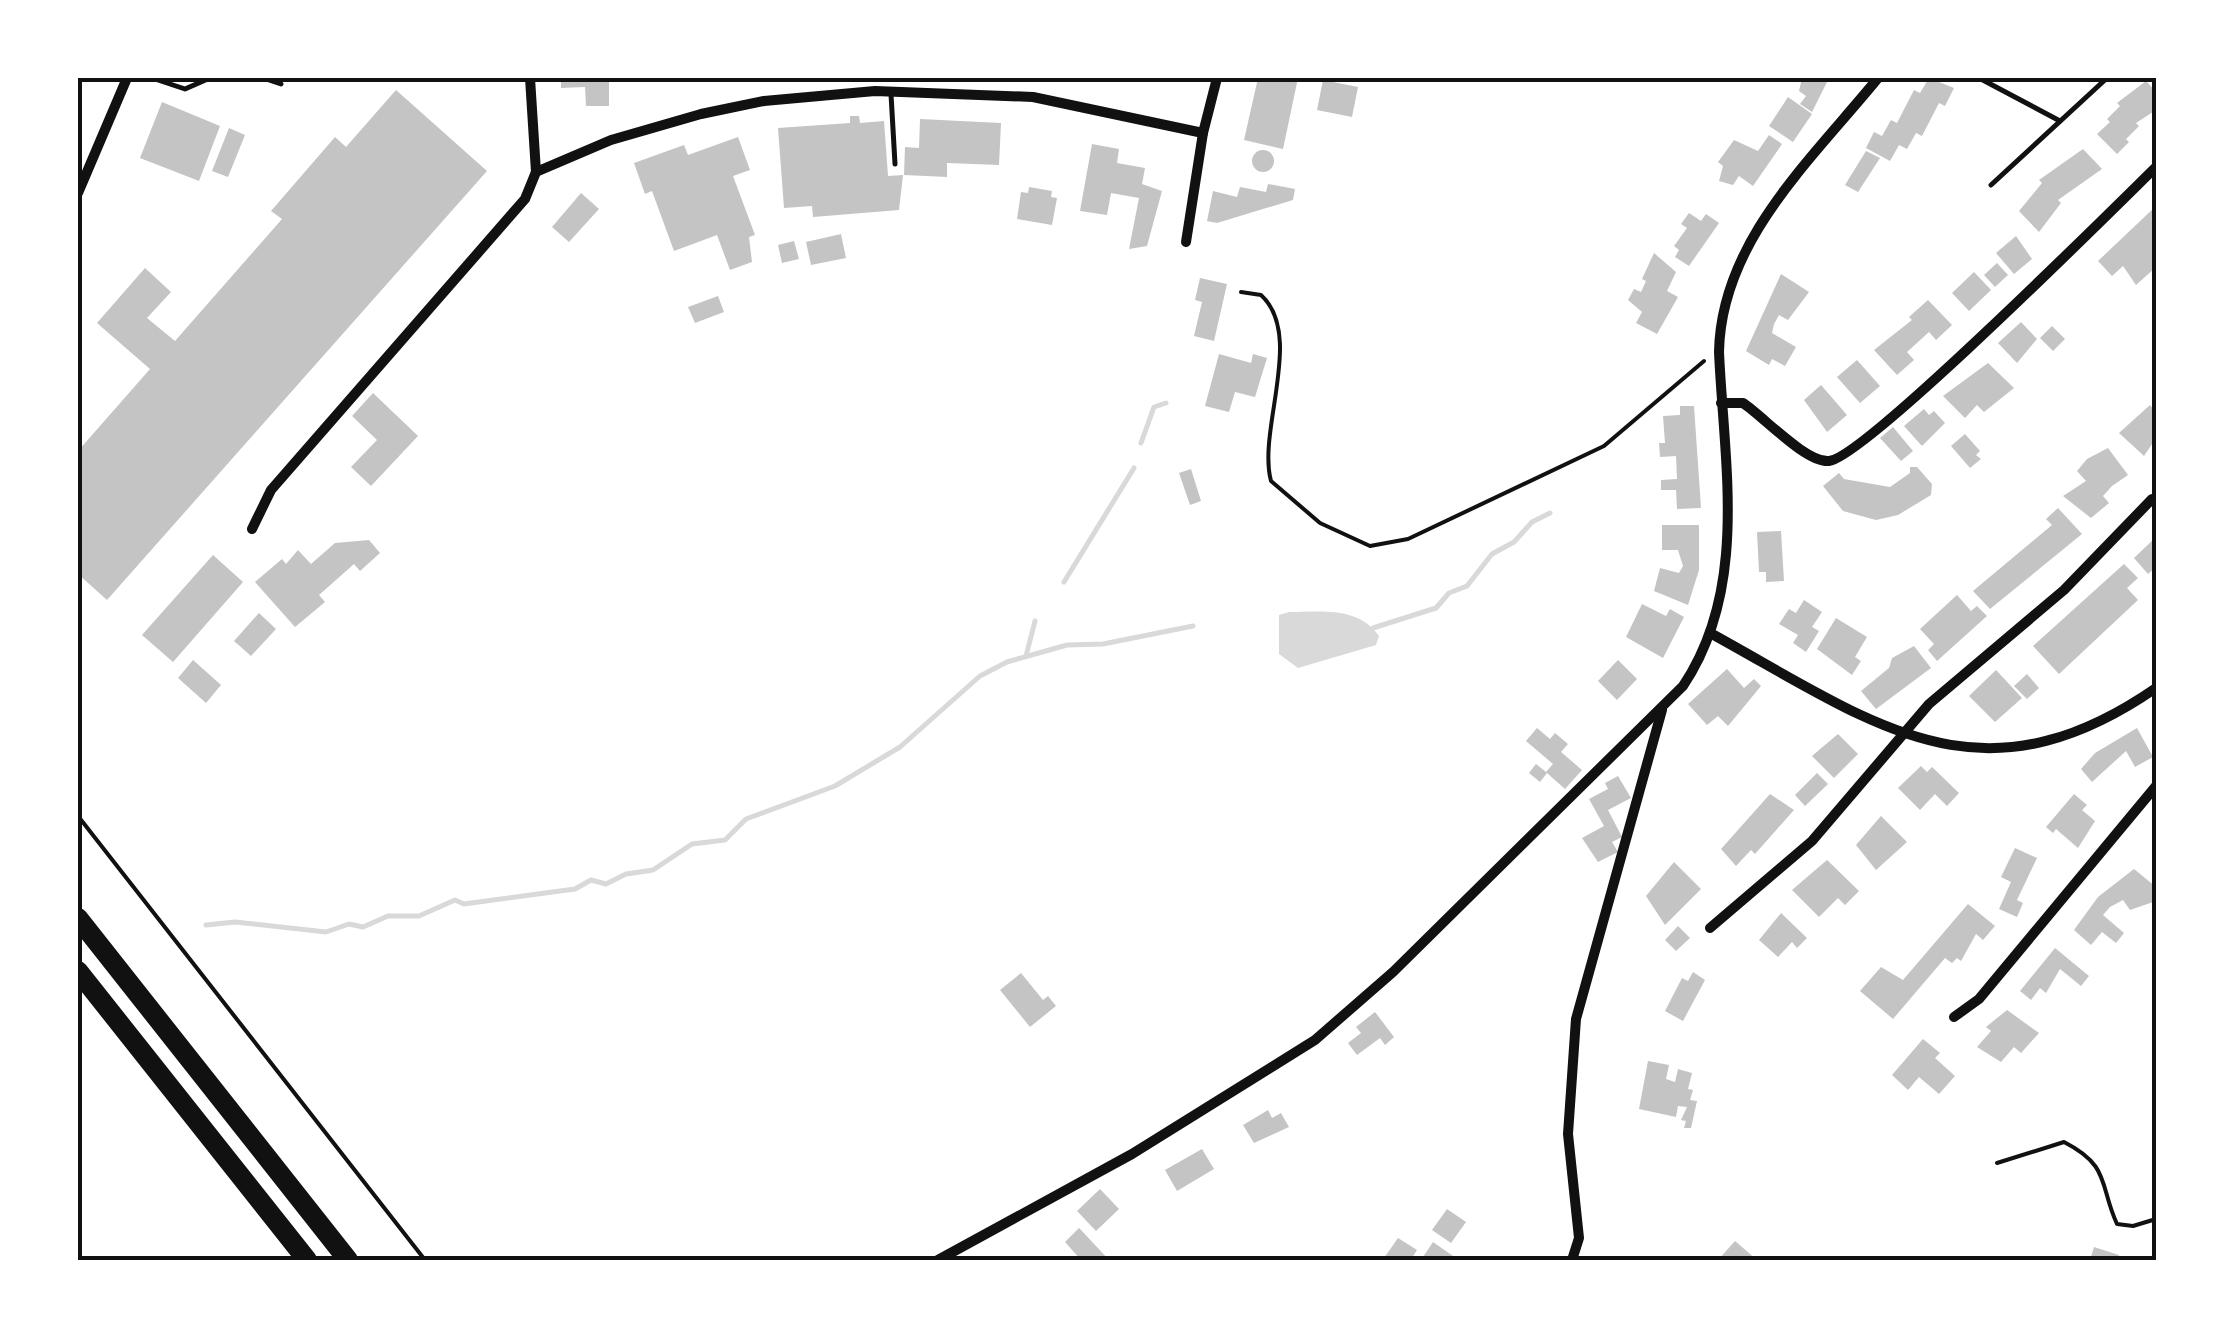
<svg xmlns="http://www.w3.org/2000/svg" width="2234" height="1338" viewBox="0 0 2234 1338" font-family="Poppins,sans-serif">
<rect width="100%" height="100%" fill="#fff"/>
<path fill="#d9d9d9" d="M 1289,612 C 1321,612 1358,606 1379,636 L 1376,645 L 1298,668 L 1279,654 L 1279,615 Z"/>
<g fill="none" stroke-linecap="round" stroke-linejoin="round">
<g stroke="#d9d9d9" stroke-width="5">
<path d="M 1141,443 L 1154,407 L 1166,403"/>
<path d="M 1064,582 L 1134,468"/>
<path d="M 1373,628 L 1436,608 L 1449,593 L 1467,586 L 1492,554 L 1514,542 L 1532,522 L 1550,513"/>
<path d="M 1026,656 L 1035,621"/>
<path d="M 206,925 L 235,922 L 326,932 L 349,924 L 363,927 L 388,916 L 419,916 L 455,900 L 464,904 L 575,889 L 591,880 L 606,884 L 626,874 L 653,870 L 692,844 L 725,840 L 746,819 L 835,786 L 900,747 L 980,676 L 1007,662 L 1067,645 L 1103,644 L 1193,626"/>
</g>
</g>
<g fill="#c4c4c4">
<path d="M 561,78 L 609,78 L 609,106 L 586,106 L 585,87 L 561,88 Z"/>
<path d="M 1258,78 L 1298,78 L 1283,149 L 1244,140 Z"/>
<path d="M 1802,78 L 1829,78 L 1812,112 L 1800,104 L 1806,96 L 1799,91 Z"/>
<path d="M 1929,78 L 1954,88 L 1945,106 L 1939,103 L 1922,136 L 1916,133 L 1907,149 L 1899,145 L 1890,161 L 1866,148 L 1874,132 L 1882,136 L 1891,120 L 1897,123 L 1914,90 L 1920,93 Z"/>
<path d="M 1323,80 L 1358,87 L 1352,117 L 1317,110 Z"/>
<path d="M 2146,81 L 2156,92 L 2156,110 L 2136,123 L 2139,126 L 2126,139 L 2129,142 L 2117,154 L 2097,134 L 2110,122 L 2107,119 L 2120,106 L 2117,103 Z"/>
<path d="M 396,90 L 487,171 L 107,600 L 78,574 L 78,451 L 150,369 L 97,323 L 145,268 L 171,292 L 147,318 L 175,341 L 282,219 L 271,211 L 335,137 L 346,147 Z"/>
<path d="M 1788,97 L 1812,114 L 1793,142 L 1769,126 Z"/>
<path d="M 162,102 L 220,126 L 199,181 L 140,158 Z"/>
<path d="M 850,116 L 859,116 L 860,123 L 884,121 L 888,176 L 903,175 L 899,210 L 813,217 L 812,206 L 784,208 L 778,128 L 850,123 Z"/>
<path d="M 920,119 L 1001,123 L 999,165 L 947,163 L 947,177 L 904,175 L 905,147 L 919,148 Z"/>
<path d="M 229,128 L 245,135 L 228,177 L 212,171 Z"/>
<path d="M 1769,135 L 1782,144 L 1753,186 L 1739,176 L 1733,185 L 1719,181 L 1723,166 L 1718,162 L 1734,140 L 1758,151 Z"/>
<path d="M 738,137 L 750,170 L 733,176 L 755,235 L 749,237 L 752,262 L 730,270 L 717,235 L 674,251 L 652,191 L 645,194 L 634,163 L 684,145 L 688,155 Z"/>
<path d="M 1092,144 L 1119,149 L 1117,163 L 1145,168 L 1142,184 L 1162,191 L 1147,246 L 1129,249 L 1139,198 L 1111,193 L 1107,215 L 1080,211 Z"/>
<path d="M 2083,149 L 2102,169 L 2058,200 L 2061,203 L 2039,232 L 2019,211 L 2042,183 L 2039,180 Z"/>
<circle cx="1263" cy="161" r="11"/>
<path d="M 1866,151 L 1880,158 L 1858,192 L 1845,185 Z"/>
<path d="M 1268,184 L 1295,189 L 1293,200 L 1217,223 L 1207,221 L 1213,191 L 1237,197 L 1240,187 L 1266,192 Z"/>
<path d="M 1029,187 L 1052,191 L 1051,197 L 1057,198 L 1052,225 L 1017,219 L 1021,192 L 1028,193 Z"/>
<path d="M 581,193 L 599,209 L 569,242 L 552,227 Z"/>
<path d="M 2156,206 L 2156,267 L 2136,285 L 2123,266 L 2112,276 L 2098,261 Z"/>
<path d="M 1689,213 L 1701,221 L 1706,214 L 1719,223 L 1689,266 L 1675,257 L 1679,250 L 1674,246 L 1687,228 L 1681,224 Z"/>
<path d="M 841,234 L 846,258 L 811,265 L 806,242 Z"/>
<path d="M 2016,236 L 2032,259 L 2014,274 L 1996,253 Z"/>
<path d="M 794,241 L 799,259 L 782,263 L 778,245 Z"/>
<path d="M 1654,253 L 1676,272 L 1667,291 L 1678,297 L 1657,334 L 1636,323 L 1642,312 L 1628,300 L 1634,289 L 1641,292 L 1646,281 L 1642,279 Z"/>
<path d="M 1997,263 L 2008,275 L 1995,287 L 1984,275 Z"/>
<path d="M 1974,272 L 1991,290 L 1969,311 L 1952,293 Z"/>
<path d="M 1781,274 L 1809,292 L 1788,320 L 1779,315 L 1774,324 L 1772,333 L 1796,347 L 1785,366 L 1772,359 L 1769,365 L 1746,351 Z"/>
<path d="M 1200,278 L 1227,284 L 1214,341 L 1194,336 L 1202,302 L 1195,300 Z"/>
<path d="M 718,296 L 724,312 L 695,323 L 688,307 Z"/>
<path d="M 1928,300 L 1952,325 L 1936,340 L 1929,332 L 1907,352 L 1914,360 L 1897,375 L 1874,350 L 1912,320 L 1909,317 Z"/>
<path d="M 2021,322 L 2037,339 L 2017,363 L 1998,343 Z"/>
<path d="M 2052,326 L 2065,339 L 2053,351 L 2040,338 Z"/>
<path d="M 1219,354 L 1251,363 L 1253,354 L 1267,358 L 1255,397 L 1235,392 L 1229,412 L 1205,406 Z"/>
<path d="M 1857,360 L 1880,386 L 1860,403 L 1837,377 Z"/>
<path d="M 1988,363 L 2014,388 L 1984,412 L 1977,405 L 1965,418 L 1943,396 Z"/>
<path d="M 1821,385 L 1847,415 L 1827,432 L 1804,400 Z"/>
<path d="M 373,393 L 418,436 L 371,486 L 351,467 L 377,440 L 352,416 Z"/>
<path d="M 2150,405 L 2156,412 L 2156,438 L 2144,456 L 2119,433 Z"/>
<path d="M 1680,406 L 1694,406 L 1701,508 L 1677,509 L 1676,490 L 1661,490 L 1661,480 L 1677,479 L 1676,456 L 1660,457 L 1659,443 L 1665,443 L 1663,416 L 1680,415 Z"/>
<path d="M 1924,409 L 1929,415 L 1934,411 L 1945,423 L 1922,446 L 1904,426 Z"/>
<path d="M 1893,427 L 1913,451 L 1901,461 L 1880,438 Z"/>
<path d="M 1965,434 L 1980,451 L 1976,455 L 1981,459 L 1970,468 L 1951,446 Z"/>
<path d="M 2108,448 L 2128,475 L 2112,486 L 2103,496 L 2109,503 L 2091,518 L 2063,496 L 2086,481 L 2077,471 L 2087,459 Z"/>
<path d="M 1910,467 L 1917,467 L 1932,484 L 1931,495 L 1898,515 L 1876,520 L 1843,511 L 1823,486 L 1839,473 L 1844,479 L 1890,487 L 1910,473 Z"/>
<path d="M 1191,469 L 1201,501 L 1190,505 L 1179,473 Z"/>
<path d="M 2058,508 L 2082,534 L 1990,609 L 1973,591 L 2052,525 L 2046,519 Z"/>
<path d="M 1662,525 L 1699,525 L 1699,570 L 1688,605 L 1654,591 L 1660,568 L 1679,573 L 1683,566 L 1678,550 L 1662,550 Z"/>
<path d="M 1781,531 L 1784,581 L 1766,582 L 1766,572 L 1759,572 L 1757,532 Z"/>
<path d="M 2156,537 L 2156,567 L 2148,574 L 2134,558 Z"/>
<path d="M 369,540 L 380,553 L 360,571 L 354,564 L 319,595 L 325,602 L 295,627 L 255,582 L 282,559 L 286,564 L 298,550 L 311,564 L 335,543 Z"/>
<path d="M 213,555 L 243,582 L 173,662 L 142,635 Z"/>
<path d="M 2124,564 L 2138,578 L 2127,588 L 2138,600 L 2059,674 L 2033,646 Z"/>
<path d="M 1957,595 L 1971,611 L 1977,606 L 1987,616 L 1937,661 L 1928,650 L 1934,644 L 1920,629 Z"/>
<path d="M 1804,600 L 1822,612 L 1812,627 L 1819,631 L 1806,652 L 1793,643 L 1798,635 L 1779,624 L 1789,609 L 1796,613 Z"/>
<path d="M 1642,604 L 1666,616 L 1670,609 L 1684,617 L 1663,658 L 1626,637 Z"/>
<path d="M 259,613 L 276,629 L 251,656 L 234,641 Z"/>
<path d="M 1836,618 L 1867,637 L 1855,657 L 1861,661 L 1852,675 L 1817,649 Z"/>
<path d="M 1914,646 L 1931,668 L 1876,709 L 1861,691 L 1889,668 L 1892,658 Z"/>
<path d="M 193,660 L 221,685 L 206,703 L 178,678 Z"/>
<path d="M 1618,660 L 1637,679 L 1617,700 L 1598,681 Z"/>
<path d="M 1727,669 L 1744,688 L 1754,679 L 1761,686 L 1728,726 L 1718,716 L 1707,725 L 1688,704 Z"/>
<path d="M 1996,670 L 2022,698 L 1995,722 L 1969,696 Z"/>
<path d="M 2027,674 L 2039,688 L 2027,699 L 2014,686 Z"/>
<path d="M 1537,728 L 1550,739 L 1555,733 L 1568,744 L 1561,752 L 1582,770 L 1565,789 L 1547,773 L 1540,782 L 1529,773 L 1536,764 L 1546,772 L 1553,764 L 1526,741 Z"/>
<path d="M 2137,728 L 2153,757 L 2135,767 L 2126,751 L 2092,782 L 2081,769 L 2095,753 Z"/>
<path d="M 1838,734 L 1858,754 L 1834,778 L 1812,756 Z"/>
<path d="M 1921,766 L 1927,772 L 1932,767 L 1959,793 L 1947,806 L 1935,794 L 1920,810 L 1898,788 Z"/>
<path d="M 1817,773 L 1828,784 L 1805,806 L 1795,795 Z"/>
<path d="M 1618,776 L 1631,798 L 1608,810 L 1622,837 L 1612,842 L 1618,852 L 1598,862 L 1582,838 L 1604,826 L 1589,799 L 1608,789 L 1605,783 Z"/>
<path d="M 1770,794 L 1794,810 L 1755,854 L 1751,850 L 1736,866 L 1721,849 Z"/>
<path d="M 2074,794 L 2087,805 L 2082,810 L 2095,821 L 2078,848 L 2056,829 L 2053,833 L 2046,827 Z"/>
<path d="M 1881,816 L 1907,842 L 1876,870 L 1856,845 Z"/>
<path d="M 2015,848 L 2037,858 L 2017,900 L 2023,903 L 2017,917 L 1999,909 L 2011,882 L 2001,877 Z"/>
<path d="M 1827,860 L 1859,891 L 1845,905 L 1838,898 L 1819,917 L 1792,890 Z"/>
<path d="M 1674,862 L 1701,889 L 1665,925 L 1646,896 Z"/>
<path d="M 2134,869 L 2156,887 L 2156,901 L 2130,910 L 2123,900 L 2110,907 L 2103,915 L 2124,933 L 2116,943 L 2102,932 L 2091,945 L 2074,930 L 2098,897 Z"/>
<path d="M 1968,904 L 1995,926 L 1983,940 L 1976,934 L 1961,961 L 1957,958 L 1952,963 L 1945,958 L 1893,1019 L 1860,991 L 1881,967 L 1903,980 Z"/>
<path d="M 1781,913 L 1807,938 L 1797,948 L 1792,942 L 1778,957 L 1759,940 Z"/>
<path d="M 1678,926 L 1690,938 L 1676,951 L 1665,940 Z"/>
<path d="M 2055,948 L 2089,976 L 2081,986 L 2060,969 L 2046,993 L 2040,988 L 2031,1000 L 2020,991 Z"/>
<path d="M 1693,972 L 1705,980 L 1683,1021 L 1665,1011 L 1682,978 L 1688,981 Z"/>
<path d="M 1021,973 L 1043,1000 L 1048,996 L 1056,1006 L 1030,1027 L 1000,990 Z"/>
<path d="M 2007,1010 L 2039,1033 L 2021,1053 L 2014,1047 L 2001,1062 L 1977,1047 L 1991,1031 L 1986,1027 Z"/>
<path d="M 1375,1012 L 1394,1037 L 1385,1045 L 1380,1038 L 1357,1055 L 1348,1043 L 1361,1033 L 1356,1027 Z"/>
<path d="M 1923,1039 L 1940,1053 L 1935,1058 L 1955,1076 L 1939,1094 L 1919,1077 L 1908,1090 L 1892,1075 Z"/>
<path d="M 1648,1061 L 1669,1065 L 1666,1079 L 1675,1082 L 1678,1069 L 1692,1073 L 1688,1089 L 1693,1090 L 1690,1100 L 1697,1101 L 1691,1128 L 1684,1128 L 1686,1121 L 1681,1120 L 1687,1107 L 1678,1106 L 1676,1117 L 1639,1109 Z"/>
<path d="M 1268,1110 L 1272,1118 L 1281,1113 L 1289,1127 L 1254,1143 L 1243,1125 Z"/>
<path d="M 1202,1149 L 1214,1169 L 1177,1191 L 1165,1170 Z"/>
<path d="M 1100,1189 L 1119,1209 L 1096,1231 L 1077,1211 Z"/>
<path d="M 1447,1209 L 1466,1222 L 1451,1243 L 1432,1230 Z"/>
<path d="M 1079,1228 L 1081,1230 L 1109,1260 L 1081,1260 L 1065,1242 Z"/>
<path d="M 1398,1238 L 1417,1250 L 1412,1258 L 1416,1260 L 1384,1258 Z"/>
<path d="M 1735,1241 L 1757,1260 L 1718,1260 Z"/>
<path d="M 1433,1242 L 1453,1256 L 1450,1260 L 1421,1260 Z"/>
<path d="M 2094,1247 L 2119,1255 L 2118,1260 L 2090,1260 Z"/>
</g>
<g fill="none" stroke-linecap="round" stroke-linejoin="round">
<g stroke="#111" stroke-width="4">
<path d="M 1241,292 L 1261,295 C 1305,335 1257,430 1271,481 L 1320,523 L 1370,546 L 1408,539 L 1604,446 L 1704,361"/>
<path d="M 78,816 L 425,1260"/>
<path d="M 1997,1163 L 2064,1142 C 2111,1166 2099,1185 2117,1224 L 2133,1226 L 2156,1219"/>
</g>
<g stroke="#111" stroke-width="5">
<path d="M 152,78 L 185,89 L 210,78"/>
<path d="M 263,78 L 281,84"/>
<path d="M 1979,78 L 2060,121"/>
<path d="M 891,94 L 895,164"/>
<path d="M 1991,185 L 2107,78"/>
</g>
<g stroke="#111" stroke-width="10">
<path d="M 530,78 L 536,172"/>
<path d="M 78,193 L 127,78"/>
<path d="M 1186,242 L 1203,133 L 1217,78"/>
<path d="M 1721,403 L 1743,403 C 1764,417 1806,463 1829,461 C 1864,458 2113,209 2156,167"/>
<path d="M 252,529 L 271,490 L 525,199 L 536,172 L 611,140 L 701,114 L 764,101 L 875,91 L 1033,97 L 1203,133"/>
<path d="M 1712,634 C 1874,723 1979,810 2156,688"/>
<path d="M 1710,928 L 1812,841 L 1929,704 L 2064,590 L 2152,499"/>
<path d="M 1954,1017 L 1979,999 L 2156,786"/>
<path d="M 938,1260 L 1132,1154 L 1315,1040 L 1393,972 L 1683,686 C 1749,588 1724,464 1719,352 C 1721,241 1812,159 1878,78"/>
<path d="M 1572,1260 L 1579,1238 L 1568,1134 L 1576,1019 L 1662,710"/>
</g>
<g stroke="#111" stroke-width="20">
<path d="M 78,918 L 348,1260"/>
<path d="M 78,971 L 307,1260"/>
</g>
</g>
<rect width="2234" height="1338" fill="none" stroke="#ffffff" stroke-width="160"/>
<rect x="80" y="80" width="2074" height="1178" fill="none" stroke="#111" stroke-width="4"/>
</svg>
